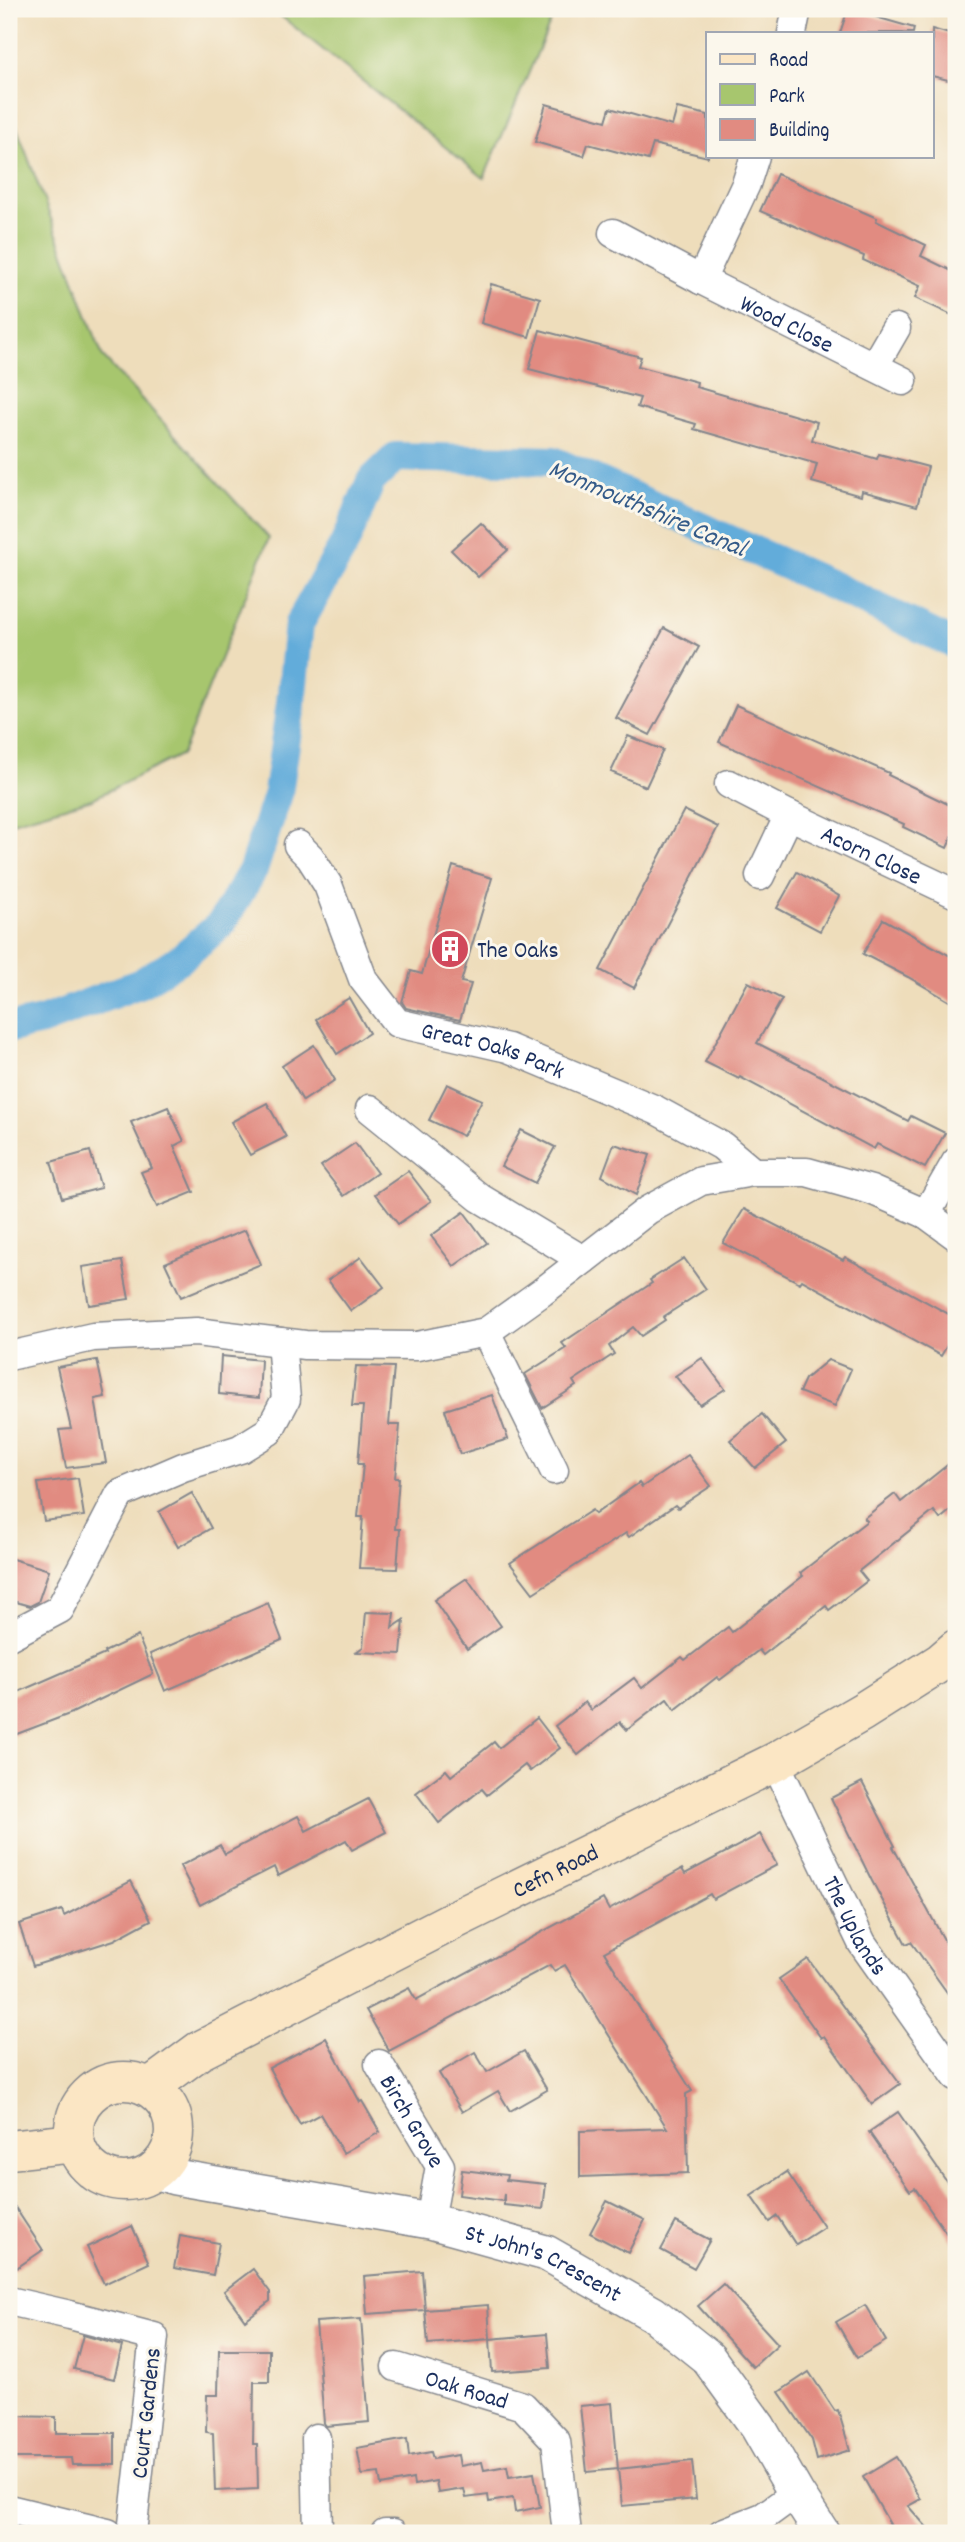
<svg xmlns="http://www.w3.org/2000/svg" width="965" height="2542" viewBox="0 0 965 2542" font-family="Dekko,sans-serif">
<rect width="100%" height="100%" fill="#fbf7ec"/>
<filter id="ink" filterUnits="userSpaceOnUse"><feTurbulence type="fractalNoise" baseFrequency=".0143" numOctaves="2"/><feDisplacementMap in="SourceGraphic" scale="14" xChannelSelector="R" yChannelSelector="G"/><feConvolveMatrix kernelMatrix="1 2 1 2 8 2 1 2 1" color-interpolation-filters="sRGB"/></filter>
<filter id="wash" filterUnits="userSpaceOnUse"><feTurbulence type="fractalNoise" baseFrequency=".00686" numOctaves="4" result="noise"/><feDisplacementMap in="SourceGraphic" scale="28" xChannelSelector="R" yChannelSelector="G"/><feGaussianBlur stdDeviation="1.57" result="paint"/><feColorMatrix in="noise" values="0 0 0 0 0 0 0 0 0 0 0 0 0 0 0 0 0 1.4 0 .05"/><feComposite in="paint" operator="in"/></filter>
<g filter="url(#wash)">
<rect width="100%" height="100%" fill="#edb"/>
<g fill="#a7c66e" stroke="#617a66" stroke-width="2">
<path d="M 272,9 L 556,9 L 484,178 Z"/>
<path d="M 9,107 L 103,357 L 269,538 L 182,754 L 92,799 L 9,823 Z"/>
</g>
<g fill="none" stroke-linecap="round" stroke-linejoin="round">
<path stroke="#62acda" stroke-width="30" d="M 9,1028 L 42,1021 L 141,983 L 181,958 L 221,924 L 253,870 L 278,793 L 291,703 L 299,624 L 344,545 L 371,481 L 396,457 L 553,461 L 833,586 L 956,645"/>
</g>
<g id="blocks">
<g fill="#e18b81">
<path d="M 848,9 L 914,28 L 913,33 L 840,33 Z"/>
<path d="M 932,29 L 956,36 L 956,82 L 932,76 Z"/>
<path d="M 546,104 L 606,121 L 610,108 L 672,126 L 677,108 L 708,115 L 708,157 L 653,144 L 648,160 L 588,144 L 584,156 L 535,142 Z"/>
<path d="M 777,174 L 877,218 L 876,221 L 926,245 L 921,256 L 956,273 L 956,317 L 915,298 L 920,286 L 863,260 L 864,256 L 760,211 Z"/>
<path d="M 491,284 L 540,298 L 529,337 L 481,323 Z"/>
<path d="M 540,330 L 641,357 L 638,366 L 697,382 L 696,387 L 817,422 L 812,440 L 877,459 L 879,454 L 928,467 L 917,506 L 862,491 L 861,496 L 812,482 L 817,464 L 694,429 L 696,424 L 637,407 L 640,398 L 529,369 Z"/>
<path d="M 481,523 L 508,550 L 478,577 L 451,550 Z"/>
<path d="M 664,628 L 699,647 L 650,735 L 616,718 Z"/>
<path d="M 736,705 L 889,773 L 888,775 L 956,808 L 956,828 L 947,848 L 903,827 L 904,824 L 719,742 Z"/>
<path d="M 628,736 L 663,750 L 646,787 L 611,772 Z"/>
<path d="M 684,810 L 718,827 L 634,988 L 600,970 Z"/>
<path d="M 453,866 L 492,878 L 461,982 L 471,984 L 460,1020 L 406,1008 L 402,1002 L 411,971 L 422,974 Z"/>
<path d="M 797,872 L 839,896 L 820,931 L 777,908 Z"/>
<path d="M 883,919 L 956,959 L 956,1005 L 908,977 L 863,954 Z"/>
<path d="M 748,982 L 782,999 L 757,1043 L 908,1121 L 911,1116 L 945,1133 L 925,1168 L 877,1144 L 874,1149 L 740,1077 L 739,1079 L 705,1062 Z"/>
<path d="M 349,998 L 369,1033 L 337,1054 L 316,1019 Z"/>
<path d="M 314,1045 L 335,1080 L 303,1101 L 282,1066 Z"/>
<path d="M 447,1084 L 482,1100 L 463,1136 L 429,1120 Z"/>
<path d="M 267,1103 L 286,1137 L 250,1155 L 231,1122 Z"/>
<path d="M 168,1107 L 184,1141 L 174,1146 L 194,1192 L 157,1207 L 141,1172 L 152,1168 L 131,1122 Z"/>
<path d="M 521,1130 L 555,1147 L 535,1183 L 501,1166 Z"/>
<path d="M 355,1143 L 377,1173 L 344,1196 L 321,1166 Z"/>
<path d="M 614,1144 L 650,1155 L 636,1195 L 602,1176 Z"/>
<path d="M 90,1151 L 101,1188 L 62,1198 L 51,1162 Z"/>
<path d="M 408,1171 L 431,1201 L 398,1224 L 375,1194 Z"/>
<path d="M 744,1209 L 843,1260 L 845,1257 L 956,1318 L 956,1330 L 941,1356 L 802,1280 L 800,1283 L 723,1243 Z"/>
<path d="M 464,1212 L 487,1243 L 454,1266 L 431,1236 Z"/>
<path d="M 245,1230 L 261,1264 L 181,1297 L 165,1263 Z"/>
<path d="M 361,1257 L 384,1287 L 351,1311 L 328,1280 Z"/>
<path d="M 684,1258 L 706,1289 L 663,1317 L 665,1320 L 641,1336 L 633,1327 L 609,1346 L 614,1354 L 573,1381 L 576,1386 L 542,1408 L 525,1374 L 566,1348 L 562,1343 L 652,1283 L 650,1280 Z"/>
<path d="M 122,1261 L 129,1299 L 89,1305 L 82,1267 Z"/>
<path d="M 221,1356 L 261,1360 L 259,1398 L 219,1394 Z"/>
<path d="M 702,1358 L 725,1389 L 700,1405 L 675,1376 Z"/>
<path d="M 97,1360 L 105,1397 L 95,1399 L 106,1463 L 66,1468 L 59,1430 L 71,1429 L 57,1367 Z"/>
<path d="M 828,1360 L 851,1369 L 835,1406 L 799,1392 L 805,1379 Z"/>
<path d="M 356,1366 L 394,1367 L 389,1425 L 400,1425 L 395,1478 L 399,1478 L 395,1529 L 400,1529 L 397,1569 L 359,1568 L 363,1517 L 358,1517 L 363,1464 L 358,1464 L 363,1406 L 352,1406 Z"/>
<path d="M 492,1395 L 508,1439 L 460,1454 L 445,1410 Z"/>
<path d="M 762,1414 L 786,1443 L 755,1468 L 730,1440 Z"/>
<path d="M 688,1455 L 711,1486 L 678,1508 L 675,1505 L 629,1537 L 626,1533 L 533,1593 L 510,1563 L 592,1510 L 595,1514 L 639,1483 L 642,1487 Z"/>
<path d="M 956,1458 L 956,1506 L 940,1519 L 934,1511 L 859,1571 L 867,1581 L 829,1610 L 826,1606 L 763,1655 L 759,1650 L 720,1680 L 717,1677 L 675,1710 L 667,1699 L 627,1730 L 620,1722 L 578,1755 L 555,1726 L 585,1702 L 591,1710 L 634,1678 L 642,1688 L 682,1657 L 685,1660 L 728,1627 L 732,1632 L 803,1576 L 800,1573 L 867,1521 L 864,1518 L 895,1494 L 901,1502 Z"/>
<path d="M 78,1478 L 84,1516 L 44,1521 L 38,1483 Z"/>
<path d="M 192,1493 L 211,1528 L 178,1547 L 159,1512 Z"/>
<path d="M 9,1558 L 49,1570 L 38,1602 L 30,1606 L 9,1600 Z"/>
<path d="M 467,1578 L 501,1626 L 467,1649 L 434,1600 Z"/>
<path d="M 268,1603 L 282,1640 L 165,1691 L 150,1654 Z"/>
<path d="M 366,1612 L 394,1613 L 392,1628 L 404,1620 L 401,1654 L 356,1652 L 363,1647 Z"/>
<path d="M 138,1636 L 153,1674 L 72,1713 L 9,1737 L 9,1696 L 105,1654 L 104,1652 Z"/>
<path d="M 537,1718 L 560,1748 L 530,1771 L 525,1765 L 487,1795 L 482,1789 L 439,1823 L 416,1793 L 446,1770 L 451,1776 L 494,1742 L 499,1748 Z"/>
<path d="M 862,1782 L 895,1846 L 893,1847 L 948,1947 L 956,1941 L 956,2005 L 911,1942 L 906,1944 L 872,1881 L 831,1798 Z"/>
<path d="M 368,1799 L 386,1832 L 352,1850 L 346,1840 L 278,1876 L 274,1867 L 200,1905 L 180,1866 L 220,1845 L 225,1854 L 298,1816 L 306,1831 Z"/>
<path d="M 760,1834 L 777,1865 L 713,1899 L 710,1894 L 604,1952 L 692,2091 L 686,2094 L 688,2173 L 580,2177 L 580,2131 L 667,2128 L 565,1965 L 554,1971 L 550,1965 L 389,2051 L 366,2010 L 409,1988 L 416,2000 L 603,1899 L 609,1910 L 682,1869 L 685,1874 Z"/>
<path d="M 131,1881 L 151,1920 L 114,1940 L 33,1966 L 19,1924 L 62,1910 L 64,1916 Z"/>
<path d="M 808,1959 L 900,2084 L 872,2104 L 824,2036 L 821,2038 L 779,1979 Z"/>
<path d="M 326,2038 L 360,2102 L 362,2101 L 380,2132 L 343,2153 L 320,2114 L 300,2125 L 269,2068 Z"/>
<path d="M 524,2051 L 547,2090 L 510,2111 L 498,2091 L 462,2112 L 439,2073 L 475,2052 L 487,2072 Z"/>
<path d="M 898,2112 L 956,2195 L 956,2247 L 915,2188 L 910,2191 L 869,2132 Z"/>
<path d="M 462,2170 L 507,2175 L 506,2180 L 546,2184 L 543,2209 L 504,2205 L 504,2194 L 503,2201 L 459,2195 Z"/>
<path d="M 787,2172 L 824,2227 L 796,2245 L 777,2216 L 769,2222 L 751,2196 Z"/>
<path d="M 9,2198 L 43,2250 L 9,2273 Z"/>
<path d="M 607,2201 L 645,2220 L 628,2253 L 590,2233 Z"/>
<path d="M 676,2222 L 710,2240 L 694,2268 L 661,2250 Z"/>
<path d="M 132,2226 L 149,2263 L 104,2284 L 87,2247 Z"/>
<path d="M 180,2236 L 219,2243 L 213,2275 L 174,2268 Z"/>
<path d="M 253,2269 L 270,2292 L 270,2301 L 245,2320 L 224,2291 Z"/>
<path d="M 422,2271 L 425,2310 L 367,2314 L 364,2276 Z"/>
<path d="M 723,2284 L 778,2344 L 753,2367 L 698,2306 Z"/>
<path d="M 488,2305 L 490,2339 L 428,2344 L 425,2310 Z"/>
<path d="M 865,2305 L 886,2341 L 857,2358 L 836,2322 Z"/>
<path d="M 361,2319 L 369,2422 L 326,2426 L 324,2423 L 316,2322 Z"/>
<path d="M 547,2334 L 550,2368 L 492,2372 L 490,2339 Z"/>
<path d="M 83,2335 L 122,2346 L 114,2379 L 74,2369 Z"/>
<path d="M 219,2350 L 269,2350 L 269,2382 L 254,2382 L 253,2444 L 257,2444 L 258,2489 L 215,2491 L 213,2433 L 206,2432 L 207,2395 L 218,2395 Z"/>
<path d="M 809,2372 L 835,2411 L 838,2410 L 850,2450 L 817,2460 L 812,2440 L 779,2392 Z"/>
<path d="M 612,2403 L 618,2469 L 587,2472 L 580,2406 Z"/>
<path d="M 9,2416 L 56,2417 L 56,2433 L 115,2433 L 115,2465 L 72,2465 L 71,2458 L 9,2458 Z"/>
<path d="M 407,2439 L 409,2456 L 431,2452 L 433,2459 L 458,2455 L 460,2466 L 482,2462 L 484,2470 L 507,2466 L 509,2477 L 534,2473 L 540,2507 L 515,2512 L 513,2498 L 489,2502 L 488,2495 L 466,2498 L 464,2489 L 438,2493 L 436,2481 L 414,2485 L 413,2479 L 381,2485 L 379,2473 L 362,2475 L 357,2448 Z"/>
<path d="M 896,2457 L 921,2499 L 908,2506 L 932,2533 L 895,2533 L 863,2477 Z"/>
<path d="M 692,2461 L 696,2499 L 622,2506 L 618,2469 Z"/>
</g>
</g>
</g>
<g filter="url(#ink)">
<use href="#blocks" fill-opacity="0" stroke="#84868c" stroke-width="2"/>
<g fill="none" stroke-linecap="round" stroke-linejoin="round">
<defs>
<g id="minor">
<path d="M 792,33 L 797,9"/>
<path id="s1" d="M 613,233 L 701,280 L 903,381"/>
<path d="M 701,280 L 746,184 L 755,156"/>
<path d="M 874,366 L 896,328"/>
<path id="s2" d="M 729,784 L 789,815 L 956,894"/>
<path id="s3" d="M 298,845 L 310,857 L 328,885 L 363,979 L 397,1023 L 508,1048 L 656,1110 L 722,1146 L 753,1172"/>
<path d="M 760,876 L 789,815"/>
<path d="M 370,1109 L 480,1198 L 583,1260"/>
<path d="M 926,1214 L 956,1162"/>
<path d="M 486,1332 L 554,1470"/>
<path d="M 9,1356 L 93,1337 L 196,1332 L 305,1345 L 417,1346 L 486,1332 L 542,1292 L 648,1210 L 701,1181 L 753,1172 L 807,1172 L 871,1190 L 926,1214 L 956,1236"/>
<path d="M 9,1636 L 60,1609 L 120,1494 L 183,1467 L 240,1449 L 269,1431 L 286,1399 L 281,1342"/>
<path id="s4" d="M 775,1762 L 862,1943 L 956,2076"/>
<path id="s5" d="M 379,2064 L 440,2166 L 430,2221"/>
<path d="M 9,2301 L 70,2315 L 154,2337 L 132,2533"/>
<path id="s6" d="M 396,2367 L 523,2406 L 556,2441 L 567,2533"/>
<path d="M 316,2438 L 318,2533"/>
<path d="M 9,2509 L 108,2533"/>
<path d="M 385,2533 L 393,2533"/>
<path d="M 722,2533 L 763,2517 L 796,2493"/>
</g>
<g id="tertiary">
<path id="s7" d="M 155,2171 L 175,2177 L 430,2221 L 546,2253 L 653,2314 L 708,2358 L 758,2427 L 796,2493 L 822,2533"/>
</g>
<g id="secondary">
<circle cx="124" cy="2131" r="50"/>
<path id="s8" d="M 150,2087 L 199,2051 L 450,1922 L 775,1762 L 862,1712 L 941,1662 L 956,1649"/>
<path d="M 9,2150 L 75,2143"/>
</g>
</defs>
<use href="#minor" stroke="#84868c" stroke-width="31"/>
<use href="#tertiary" stroke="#84868c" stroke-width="38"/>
<use href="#secondary" stroke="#84868c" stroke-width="41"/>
<use href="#minor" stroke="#fff" stroke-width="28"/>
<use href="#tertiary" stroke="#fff" stroke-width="35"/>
<use href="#secondary" stroke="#fbe6c4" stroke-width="38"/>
</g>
</g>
<defs>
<symbol id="building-disc" viewBox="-11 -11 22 22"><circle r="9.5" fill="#d1495b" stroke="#fbf7ec"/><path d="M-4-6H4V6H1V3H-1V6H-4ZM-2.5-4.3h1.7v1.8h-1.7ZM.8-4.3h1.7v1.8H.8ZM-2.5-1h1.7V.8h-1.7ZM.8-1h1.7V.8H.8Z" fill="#fff"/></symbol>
</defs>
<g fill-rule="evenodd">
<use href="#building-disc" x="428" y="927" width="44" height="44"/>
</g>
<g text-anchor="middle" stroke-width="6" stroke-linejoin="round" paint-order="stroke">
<g font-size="24" fill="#1b2f5e" stroke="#fbf7ec">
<text dy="8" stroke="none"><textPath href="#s1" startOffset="196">Wood Close</textPath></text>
<text dy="8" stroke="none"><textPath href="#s2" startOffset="159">Acorn Close</textPath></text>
<text dy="8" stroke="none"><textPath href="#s3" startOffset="306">Great Oaks Park</textPath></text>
<text dy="8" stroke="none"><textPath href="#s8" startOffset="460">Cefn Road</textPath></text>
<text dy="8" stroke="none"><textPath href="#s4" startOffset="182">The Uplands</textPath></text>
<text dy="8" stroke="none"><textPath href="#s5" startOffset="66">Birch Grove</textPath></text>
<text dy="8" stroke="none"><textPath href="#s7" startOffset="401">St John's Crescent</textPath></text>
<text dy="8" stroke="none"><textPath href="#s6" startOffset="74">Oak Road</textPath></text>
<text transform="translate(145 2413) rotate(-84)" y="8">Court Gardens</text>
</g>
<g font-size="24" fill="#1b2f5e" stroke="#fbf7ec" text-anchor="start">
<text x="477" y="957">The Oaks</text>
</g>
<g font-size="26" font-style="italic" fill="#345b89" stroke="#fbf7ec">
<text transform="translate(648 507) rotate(23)" y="9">Monmouthshire Canal</text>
</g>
</g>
<rect width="965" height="2542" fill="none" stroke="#fbf7ec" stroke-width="35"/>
<rect x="706" y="32" width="228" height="126" fill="#fbf7ec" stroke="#a1a7b3" stroke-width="2"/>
<rect x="720" y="54" width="35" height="10" fill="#fbe6c4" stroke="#a1a7b3" stroke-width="2"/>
<text x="769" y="66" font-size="21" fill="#1b2f5e">Road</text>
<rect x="720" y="84" width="35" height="21" fill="#a7c66e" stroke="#a1a7b3" stroke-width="2"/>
<text x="769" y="102" font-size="21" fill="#1b2f5e">Park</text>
<rect x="720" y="119" width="35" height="21" fill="#e18b81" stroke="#a1a7b3" stroke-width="2"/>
<text x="769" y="136" font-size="21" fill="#1b2f5e">Building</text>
</svg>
